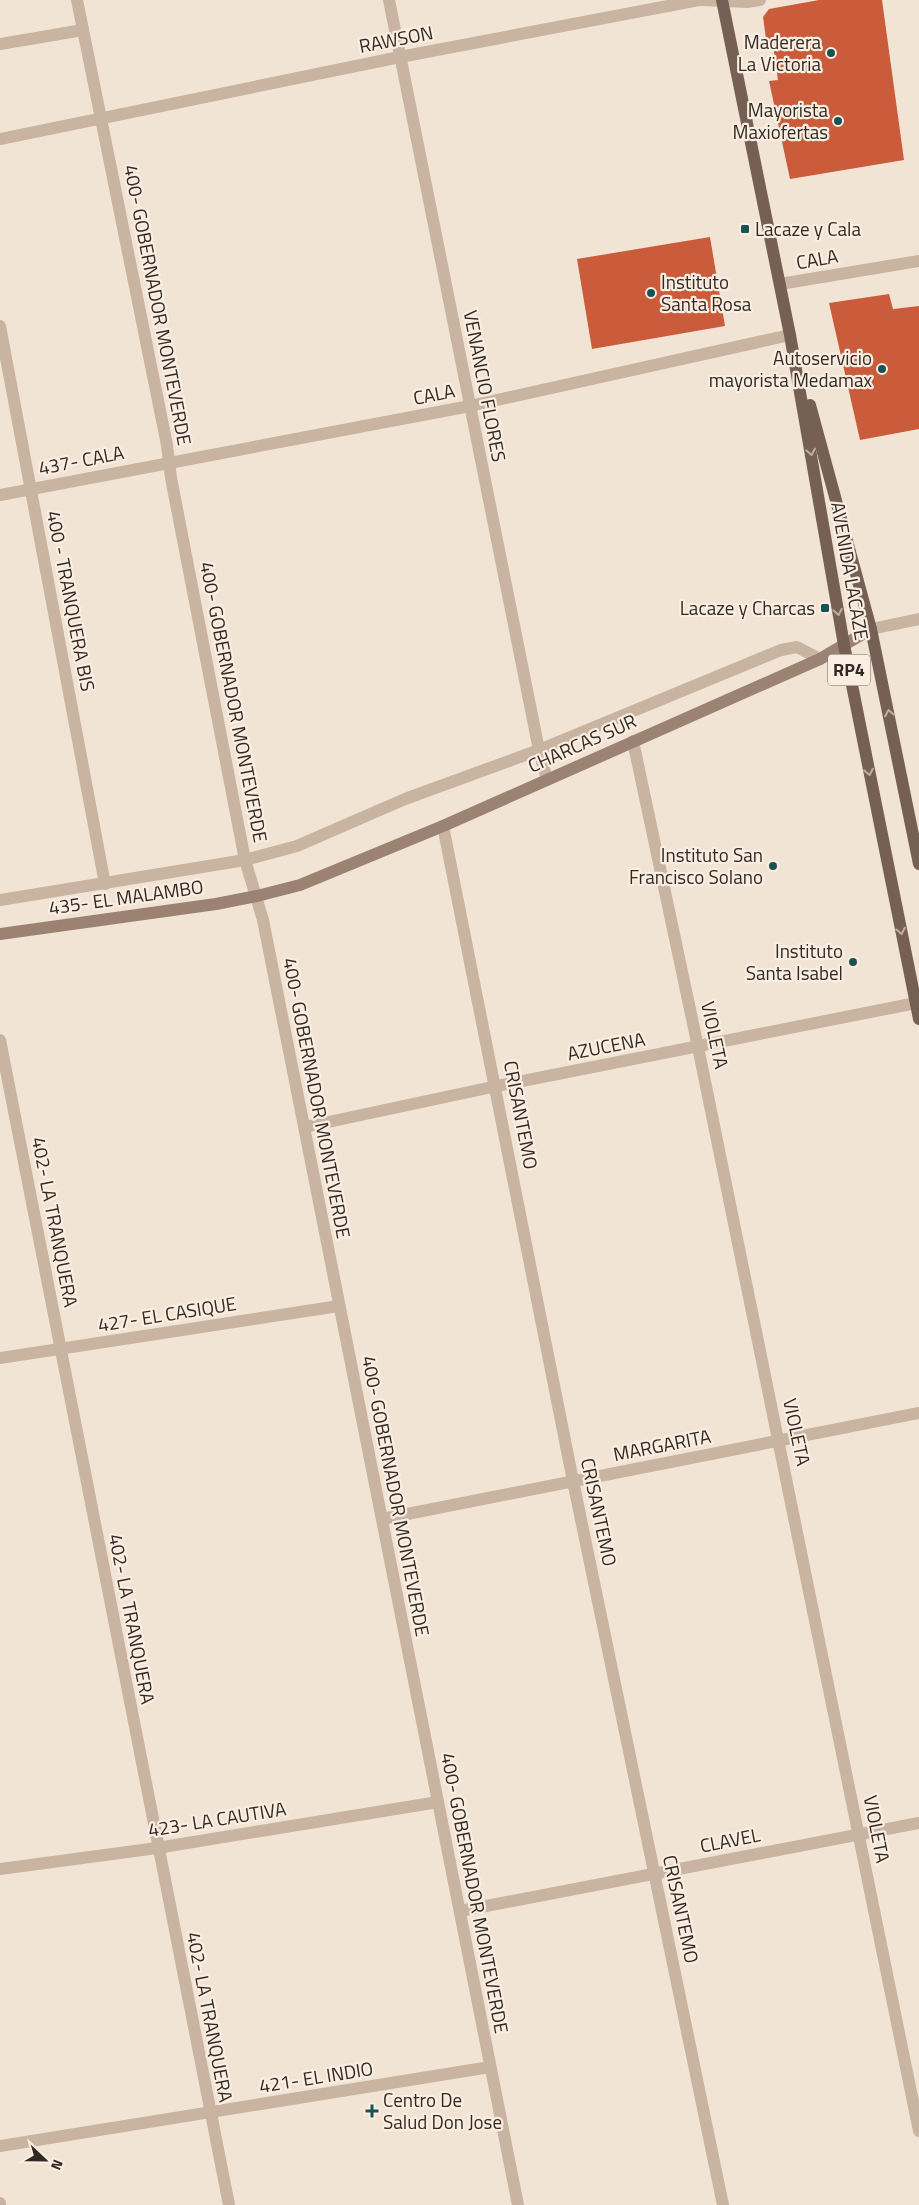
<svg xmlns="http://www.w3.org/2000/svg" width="919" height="2205" viewBox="0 0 919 2205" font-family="'Titillium Web',sans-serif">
<rect width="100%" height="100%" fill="#f1e4d5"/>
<g fill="#ca5c3b">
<path d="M 819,0 L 882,0 L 904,160 L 790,179 L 769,81 L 778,80 L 773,45 L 767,46 L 763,17 L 769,9 Z"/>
<path d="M 710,237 L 725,326 L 592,349 L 577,259 Z"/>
<path d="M 889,294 L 893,309 L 919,306 L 919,429 L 860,440 L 829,303 Z"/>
</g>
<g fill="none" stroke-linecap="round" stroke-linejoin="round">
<g stroke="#c9b3a1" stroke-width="12">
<path d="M 77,0 L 167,445 L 171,478 L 245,860 L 263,920 L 518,2205"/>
<path d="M 389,0 L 539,750 L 547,780"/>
<path d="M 700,0 L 747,2 L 760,0"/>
<path d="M 0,44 L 83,30"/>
<path d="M 0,139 L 400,57 L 699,0"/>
<path d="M 780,284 L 919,261"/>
<path d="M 0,326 L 105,884"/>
<path d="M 0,495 L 470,406 L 790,335"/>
<path d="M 633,741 L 698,1047 L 919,2131"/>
<path d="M 443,826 L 573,1481 L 723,2205"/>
<path d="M 0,900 L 245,860 L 297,846 L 405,799 L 539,750 L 781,650 L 797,647 L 820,659"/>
<path d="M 0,1040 L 229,2205"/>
<path d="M 305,1127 L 497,1086 L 916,1003"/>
<path d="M 0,1358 L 339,1306"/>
<path d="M 382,1519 L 919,1413"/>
<path d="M 0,1869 L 157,1848 L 438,1802"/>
<path d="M 460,1911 L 919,1823"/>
<path d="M 0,2146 L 490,2067"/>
<path d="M 0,2203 L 0,2205"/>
</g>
<path stroke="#c9b3a1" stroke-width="12" d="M 871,629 L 919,619"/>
<path stroke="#9c8273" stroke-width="12" d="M 0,934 L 216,904 L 257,896 L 300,885 L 443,826 L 820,659 L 871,629"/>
<g stroke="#765f55" stroke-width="12">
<path d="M 722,0 L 790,335 L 844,645 L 919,1019"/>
<path d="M 810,405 L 871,629 L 919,864"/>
</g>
</g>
<defs><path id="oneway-chevron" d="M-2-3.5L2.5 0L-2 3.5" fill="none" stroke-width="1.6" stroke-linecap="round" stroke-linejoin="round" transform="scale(1.25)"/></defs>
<g stroke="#beaea2">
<use href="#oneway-chevron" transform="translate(811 452) rotate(80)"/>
<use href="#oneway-chevron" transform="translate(838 612) rotate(80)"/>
<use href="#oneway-chevron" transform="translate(889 713) rotate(-101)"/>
<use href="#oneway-chevron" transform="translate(869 772) rotate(79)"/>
<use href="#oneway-chevron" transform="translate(901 931) rotate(79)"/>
</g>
<g fill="#195255" stroke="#f9eee1" stroke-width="2">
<circle cx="831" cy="53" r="5"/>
<circle cx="838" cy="121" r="5"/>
<rect x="740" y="224" width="10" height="10" rx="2.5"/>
<circle cx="651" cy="293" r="5"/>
<circle cx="882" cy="369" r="5"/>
<rect x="820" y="603" width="10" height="10" rx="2.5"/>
<circle cx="773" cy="866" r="5"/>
<circle cx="853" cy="962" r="5"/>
<path d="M369.5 2103.5h5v5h5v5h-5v5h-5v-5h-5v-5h5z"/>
</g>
<g text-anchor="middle" stroke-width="4.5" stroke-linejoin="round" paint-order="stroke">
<rect fill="#f9eee1" stroke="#6e645d" stroke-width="1" x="828" y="654.5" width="42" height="31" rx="4"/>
<g font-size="18" font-weight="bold" fill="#332924">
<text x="849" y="676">RP4</text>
</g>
<g font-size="19" fill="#332924" stroke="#f9eee1">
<text transform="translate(396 39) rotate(-11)" y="7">RAWSON</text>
<text transform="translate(817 259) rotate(-10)" y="7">CALA</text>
<text transform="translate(158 305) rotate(79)" y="7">400- GOBERNADOR MONTEVERDE</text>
<text transform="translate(485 386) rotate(79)" y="7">VENANCIO FLORES</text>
<text transform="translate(434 394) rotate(-11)" y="7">CALA</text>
<text transform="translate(81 460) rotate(-11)" y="7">437- CALA</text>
<text transform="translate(850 571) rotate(80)" y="7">AVENIDA LACAZE</text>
<text transform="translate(71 601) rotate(79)" y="7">400 - TRANQUERA BIS</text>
<text transform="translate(234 702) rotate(79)" y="7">400- GOBERNADOR MONTEVERDE</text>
<text transform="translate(582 743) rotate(-24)" y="7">CHARCAS SUR</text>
<text transform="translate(126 897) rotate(-8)" y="7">435- EL MALAMBO</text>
<text transform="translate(715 1035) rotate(78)" y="7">VIOLETA</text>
<text transform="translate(606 1046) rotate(-11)" y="7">AZUCENA</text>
<text transform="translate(317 1098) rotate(79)" y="7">400- GOBERNADOR MONTEVERDE</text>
<text transform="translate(521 1115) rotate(79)" y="7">CRISANTEMO</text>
<text transform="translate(55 1222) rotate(79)" y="7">402- LA TRANQUERA</text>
<text transform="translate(167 1314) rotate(-9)" y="7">427- EL CASIQUE</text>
<text transform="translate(797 1432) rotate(78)" y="7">VIOLETA</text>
<text transform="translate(662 1445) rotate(-11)" y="7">MARGARITA</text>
<text transform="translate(396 1496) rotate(79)" y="7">400- GOBERNADOR MONTEVERDE</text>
<text transform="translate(599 1512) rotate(78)" y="7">CRISANTEMO</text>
<text transform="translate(132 1619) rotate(79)" y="7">402- LA TRANQUERA</text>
<text transform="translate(217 1819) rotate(-9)" y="7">423- LA CAUTIVA</text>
<text transform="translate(877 1829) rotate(79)" y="7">VIOLETA</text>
<text transform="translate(730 1840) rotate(-11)" y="7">CLAVEL</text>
<text transform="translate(475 1893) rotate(79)" y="7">400- GOBERNADOR MONTEVERDE</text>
<text transform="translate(681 1909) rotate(78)" y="7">CRISANTEMO</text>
<text transform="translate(210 2017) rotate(79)" y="7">402- LA TRANQUERA</text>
<text transform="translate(316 2077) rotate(-9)" y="7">421- EL INDIO</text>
</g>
<g font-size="19" fill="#332924" stroke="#f9eee1" text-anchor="end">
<text x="821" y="49">Maderera<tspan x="821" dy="22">La Victoria</tspan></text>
<text x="828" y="117">Mayorista<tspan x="828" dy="22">Maxiofertas</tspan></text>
<text x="755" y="236" text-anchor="start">Lacaze y Cala</text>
<text x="661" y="289" text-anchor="start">Instituto<tspan x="661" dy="22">Santa Rosa</tspan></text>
<text x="872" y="365">Autoservicio<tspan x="872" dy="22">mayorista Medamax</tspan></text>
<text x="815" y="615">Lacaze y Charcas</text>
<text x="763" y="862">Instituto San<tspan x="763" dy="22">Francisco Solano</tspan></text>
<text x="843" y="958">Instituto<tspan x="843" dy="22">Santa Isabel</tspan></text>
<text x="383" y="2107" text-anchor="start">Centro De<tspan x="383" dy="22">Salud Don Jose</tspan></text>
</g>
</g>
<g transform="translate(45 2160) rotate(112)" stroke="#f9eee1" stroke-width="4" paint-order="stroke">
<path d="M0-4L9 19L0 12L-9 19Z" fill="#332924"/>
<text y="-8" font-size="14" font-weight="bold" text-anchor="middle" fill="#332924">N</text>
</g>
</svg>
